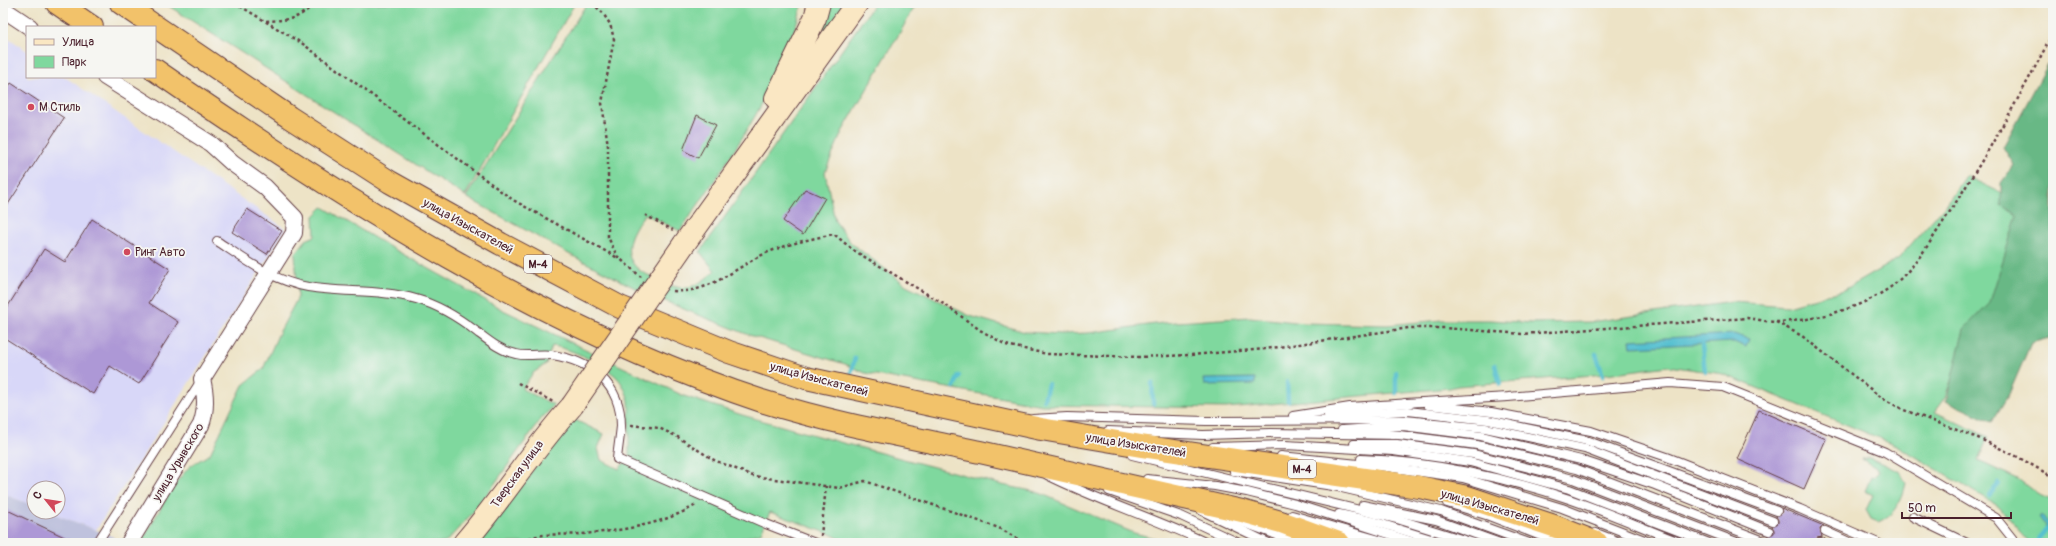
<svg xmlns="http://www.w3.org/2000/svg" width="2056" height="546" viewBox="0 0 2056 546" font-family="Pangolin,sans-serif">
<rect width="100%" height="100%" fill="#f6f6f2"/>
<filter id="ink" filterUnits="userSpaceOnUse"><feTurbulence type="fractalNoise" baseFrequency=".025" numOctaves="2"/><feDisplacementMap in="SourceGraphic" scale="8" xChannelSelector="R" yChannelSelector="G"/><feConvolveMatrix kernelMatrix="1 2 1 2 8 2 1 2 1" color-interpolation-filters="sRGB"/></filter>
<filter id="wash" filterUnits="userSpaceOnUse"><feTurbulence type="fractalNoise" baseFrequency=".012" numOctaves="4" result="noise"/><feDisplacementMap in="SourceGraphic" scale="16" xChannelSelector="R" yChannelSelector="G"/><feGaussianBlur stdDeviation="0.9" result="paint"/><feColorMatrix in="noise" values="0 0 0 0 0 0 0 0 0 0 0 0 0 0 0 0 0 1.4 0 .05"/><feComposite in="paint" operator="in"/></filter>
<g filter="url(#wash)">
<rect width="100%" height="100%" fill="#ede3c6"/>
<g fill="#d8d7f8">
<path d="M 3,34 L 27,51 L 27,77 L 65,77 L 286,229 L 96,530 L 49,512 L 58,512 L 58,488 L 34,488 L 34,506 L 3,494 Z"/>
<path d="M 764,534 L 793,543 L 731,543 L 735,541 Z"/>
</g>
<path fill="#bfc2dd" d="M 3,494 L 34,506 L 34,512 L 49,512 L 114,537 L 111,543 L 3,543 Z"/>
<g fill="#7fd89e" stroke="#647c64">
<path d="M 164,3 L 575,3 L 465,196 Z"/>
<path d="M 587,3 L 803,3 C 796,26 788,49 778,72 C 753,126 714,182 680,231 L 645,214 C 632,229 620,252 637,268 C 643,274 652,276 659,280 C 669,285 677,289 688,287 C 699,285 706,278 715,271 L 700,252 L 875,3 L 917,3 L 842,132 L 825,172 L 835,221 L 851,243 L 906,285 L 970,316 L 1025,332 L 1062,334 L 1088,333 L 1163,323 L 1250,317 L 1304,323 L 1387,325 L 1442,320 L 1491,320 L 1532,323 L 1590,322 L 1732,302 L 1788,306 L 1844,290 L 1899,258 L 1948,202 L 1966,176 L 2037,210 L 2000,296 L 1971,326 L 1944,400 L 1935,412 L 1988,437 L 1978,461 L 2018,479 L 2037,494 L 2053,501 L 2053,543 L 2031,543 L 1998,506 L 1896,445 L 1723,374 L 1669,366 L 1606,374 L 1458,386 L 1450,388 L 1226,408 L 1042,405 L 865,373 L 845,364 L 749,335 L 686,310 L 635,288 L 567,253 L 466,197 Z"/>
<path d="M 824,3 L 852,3 L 802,64 Z"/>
<path d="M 323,207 L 383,243 L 503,310 L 684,396 L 742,415 L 843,443 L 1002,485 L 1037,492 L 1134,533 L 1174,543 L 849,543 L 830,534 L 770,512 L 761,533 L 724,543 L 478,543 L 571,418 L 604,434 L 598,448 L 601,460 L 619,469 L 629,457 L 629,401 C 627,394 624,387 620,381 C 610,367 568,347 552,346 L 546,364 L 533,373 L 522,389 L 554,405 L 541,419 L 478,507 L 445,543 L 141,543 L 173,486 L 190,466 L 210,454 L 243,385 L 263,369 L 278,335 L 298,297 L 295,254 L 306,240 L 315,236 L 314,216 Z"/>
<path d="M 1870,458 L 1900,472 L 1906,483 C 1903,499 1894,516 1878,522 L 1871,519 L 1866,510 L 1873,495 L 1865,491 L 1871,477 L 1874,477 L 1879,470 L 1862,459 Z"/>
</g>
<path fill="#67b885" stroke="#586c58" d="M 2053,55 L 2053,337 L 2031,343 L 2009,394 L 1992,422 L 1946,401 L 1964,329 L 1990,302 L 2017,215 L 2001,205 L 2001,183 L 2014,165 L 2003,147 Z"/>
<g fill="#55c0d0" stroke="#50707e">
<path d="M 1734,334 L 1749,339 L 1746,347 L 1734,342 L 1631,347 L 1630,340 Z"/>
<path d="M 1255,378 L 1255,384 L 1204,385 L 1203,379 Z"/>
<path d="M 2042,515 L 2053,530 L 2053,536 L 2039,517 Z"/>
</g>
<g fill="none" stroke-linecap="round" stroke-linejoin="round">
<g stroke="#55c0d0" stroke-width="4.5">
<path d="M 1702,345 L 1705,371"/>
<path d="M 1596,354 L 1603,376"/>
<path d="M 1495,365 L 1500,384"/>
<path d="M 1396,372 L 1396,393"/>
<path d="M 851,373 L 855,358"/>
<path d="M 1287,382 L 1288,401"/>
<path d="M 1152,383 L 1153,404"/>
<path d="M 954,387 L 959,376"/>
<path d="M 1044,400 L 1048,384"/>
<path d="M 1989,495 L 1999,484"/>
<path d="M 2038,539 L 2047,528"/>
</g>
</g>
<g id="blocks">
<g fill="#ad98d6">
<path d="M 11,83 L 64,118 L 3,212 L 3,95 Z"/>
<path d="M 697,115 L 716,125 L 698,158 L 683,150 Z"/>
<path d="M 805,189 L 825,198 L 803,235 L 783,221 Z"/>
<path d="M 247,209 L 282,231 L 267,254 L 232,232 Z"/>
<path d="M 92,219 L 170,269 L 149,303 L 178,322 L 139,384 L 110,366 L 93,394 L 3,337 L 3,314 L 44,249 L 65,262 Z"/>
<path d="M 1759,410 L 1826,439 L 1804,489 L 1737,459 Z"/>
<path d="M 3,508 L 77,543 L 3,543 Z"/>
<path d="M 1781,508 L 1824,526 L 1820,529 L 1822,537 L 1817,538 L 1815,543 L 1769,543 L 1767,536 L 1774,533 L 1774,530 L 1772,526 L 1778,523 L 1778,520 L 1776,516 L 1782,513 Z"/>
</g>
</g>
</g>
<g filter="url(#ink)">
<use href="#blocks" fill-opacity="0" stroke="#623c42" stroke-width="1"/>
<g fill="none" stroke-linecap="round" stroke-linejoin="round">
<defs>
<g id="lane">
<path d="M 217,241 C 246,260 273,281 308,287 C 344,293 381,289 416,299 C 438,305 459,318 477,332 C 489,341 501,351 516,354 C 528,357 541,353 552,355 C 591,361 621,384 621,426 C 620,437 618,448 617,459 L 766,524 L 815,543"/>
<path d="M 1405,403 L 1508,397 L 1670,383 L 1723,387 L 1885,452 L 1996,518 L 2016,543"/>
<path d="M 1428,405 L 1491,412 L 1591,431 L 1667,457 L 1800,509 L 1878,543"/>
<path d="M 1328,415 L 1408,411 L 1488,420 L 1588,441 L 1777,511"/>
<path d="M 1293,416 L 1350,407 L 1411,403"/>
<path d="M 1033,419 L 1067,417 L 1206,421 L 1405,420 L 1485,428 L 1585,449 L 1773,521"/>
<path d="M 1342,430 L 1403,426 L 1481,436 L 1581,460 L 1655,485 L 1769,531"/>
<path d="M 1108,431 L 1203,435 L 1271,433 L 1399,435 L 1477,445 L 1577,469 L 1764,541"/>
<path d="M 1354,444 L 1397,444 L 1473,454 L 1573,479 L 1739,543"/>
<path d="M 1213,447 L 1285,445 L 1393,451 L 1470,462 L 1569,489 L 1709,543"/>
<path d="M 1132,455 L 1397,519 L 1474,543"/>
<path d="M 1281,456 L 1387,467 L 1463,478 L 1562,508 L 1652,543"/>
<path d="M 1361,459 C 1428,461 1503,477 1566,498 C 1605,511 1643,528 1682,543"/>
<path d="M 1234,471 L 1333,486 L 1441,511 L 1529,543"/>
<path d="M 1047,475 C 1099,501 1154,518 1207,543"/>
<path d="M 1147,479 L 1215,486 L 1247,492 L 1295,504 L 1417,543"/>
<path d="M 1109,491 L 1181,516 L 1239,543"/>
<path d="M 1447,503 L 1489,516 L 1559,543"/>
<path d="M 1363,505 L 1436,520 L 1500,543"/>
<path d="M 1202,511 L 1269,543"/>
<path d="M 1339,514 L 1376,522 L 1444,543"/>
<path d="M 1292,515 L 1390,543"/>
<path d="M 1913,517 L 1967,543"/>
<path d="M 1233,519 L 1299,543"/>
<path d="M 1825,531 L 1851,543"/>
<path d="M 1337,532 L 1367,543"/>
<path d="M 1596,533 L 1622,543"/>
<path d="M 1820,542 L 1823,543"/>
<path d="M 97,543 L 202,379"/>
</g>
<g id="street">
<path d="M 3,9 L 30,27"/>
<path d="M 105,77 L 211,144 L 232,163 L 265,187 L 295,218 L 294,233 L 202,379 C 206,395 207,409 201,425 L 129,543"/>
</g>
<g id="secondary">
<path d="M 776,98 L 815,18 L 819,3"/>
<path d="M 684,244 L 857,3"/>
<path d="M 464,543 C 502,499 533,449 572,406"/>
</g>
<g id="highway">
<path d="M 57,3 L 92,27"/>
<path d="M 121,3 L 289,117 L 390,182 L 501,244 L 620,307 L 729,352 L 806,378 L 1041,429 L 1141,446 L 1419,487 L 1467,497 L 1554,526 L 1597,543"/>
<path d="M 155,70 C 342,199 548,331 765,402 C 835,424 909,437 980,452 C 1068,471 1155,491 1242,511 L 1281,522 L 1339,543"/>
</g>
</defs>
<use href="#lane" stroke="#623c42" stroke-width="10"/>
<use href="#street" stroke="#623c42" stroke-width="18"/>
<use href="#secondary" stroke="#623c42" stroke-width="24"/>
<use href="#highway" stroke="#623c42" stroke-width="24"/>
<g stroke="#623c42" stroke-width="2.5" stroke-dasharray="3 3" stroke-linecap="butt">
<path d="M 235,3 L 303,44 L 513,200 L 618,258"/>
<path d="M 592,3 L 602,12 L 610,24 L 614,39 L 602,103 L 608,146 L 608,237 L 617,256 L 641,277"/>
<path d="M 266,21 C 287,20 300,20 314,3"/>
<path d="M 645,215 L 673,230"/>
<path d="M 673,291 C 710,294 734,268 766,253 C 788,244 810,239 834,234 L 853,250 L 947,306 L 980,330 L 1006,345 L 1047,354 L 1139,357 L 1191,355 L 1265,349 L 1409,328 L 1445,328 L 1522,334 L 1747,318 C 1756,319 1767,322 1777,322 C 1815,321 1869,307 1898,281 C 1919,262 1933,237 1949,213 C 1987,155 2021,95 2053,33"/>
<path d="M 1776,322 L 1802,336 L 1882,398 L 1904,410 L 1978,438 L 2016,456 L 2053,477"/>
<path d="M 518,383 L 553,402"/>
<path d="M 631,425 L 659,428 L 676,436 L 714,460 L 753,476 L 839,488 L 865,481 L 999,528 L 1025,543"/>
<path d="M 821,536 L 826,486"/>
<path d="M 518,543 C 538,531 559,536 581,534 C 620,531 662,525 696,505"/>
</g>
<use href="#lane" stroke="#fff" stroke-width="8"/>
<use href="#street" stroke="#fff" stroke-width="16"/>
<use href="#secondary" stroke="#fae7c3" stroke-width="22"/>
<use href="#highway" stroke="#f2c26a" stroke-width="22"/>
<defs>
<path id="secondary-bridge" d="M 572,406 L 684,244"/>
</defs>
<use href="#secondary-bridge" stroke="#623c42" stroke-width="24" stroke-linecap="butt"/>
<use href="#secondary-bridge" stroke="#fae7c3" stroke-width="22"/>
</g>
</g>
<g fill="#d1495b" stroke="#f6f6f2" stroke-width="1.5">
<circle cx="31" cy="107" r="4"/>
<circle cx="127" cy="252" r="4"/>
</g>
<g text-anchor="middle" stroke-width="3.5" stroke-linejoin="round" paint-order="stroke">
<g fill="#f6f6f2" stroke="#7e6067" stroke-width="1">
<rect x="524" y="255" width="28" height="18" rx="3"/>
<rect x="1288" y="460" width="28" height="18" rx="3"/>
</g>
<g font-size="11" font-weight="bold" fill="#4a1f2b">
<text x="538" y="268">М-4</text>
<text x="1302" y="473">М-4</text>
</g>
<g font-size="12" fill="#4a1f2b" stroke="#f6f6f2" text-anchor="start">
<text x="39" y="111">М Стиль</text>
<text x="135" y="256">Ринг Авто</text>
</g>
<g font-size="12" fill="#4a1f2b" stroke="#f6f6f2">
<text transform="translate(468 226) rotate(29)" y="4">улица Изыскателей</text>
<text transform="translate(819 379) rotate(15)" y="4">улица Изыскателей</text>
<text transform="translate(1136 445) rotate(9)" y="4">улица Изыскателей</text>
<text transform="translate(178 462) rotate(-59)" y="4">улица Урывского</text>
<text transform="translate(517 474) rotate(-54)" y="4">Тверская улица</text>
<text transform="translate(1490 507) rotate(16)" y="4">улица Изыскателей</text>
</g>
</g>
<rect width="2056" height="546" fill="none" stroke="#f6f6f2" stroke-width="16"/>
<rect x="26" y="26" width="130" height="52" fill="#f6f6f2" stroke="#b1a0a2"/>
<rect x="34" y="39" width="20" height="6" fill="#fae7c3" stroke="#b1a0a2"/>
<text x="62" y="46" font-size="12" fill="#4a1f2b">Улица</text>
<rect x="34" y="56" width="20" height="12" fill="#7fd89e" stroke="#b1a0a2"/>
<text x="62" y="66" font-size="12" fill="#4a1f2b">Парк</text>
<g transform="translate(46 500) rotate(300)"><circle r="19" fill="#f6f6f2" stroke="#b1a0a2"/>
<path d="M0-3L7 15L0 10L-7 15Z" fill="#d1495b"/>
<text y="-6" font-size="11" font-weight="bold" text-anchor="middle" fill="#4a1f2b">С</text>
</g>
<path d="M1902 512v6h109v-6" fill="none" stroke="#4a1f2b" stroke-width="2"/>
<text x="1908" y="512" font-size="12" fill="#4a1f2b" stroke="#f6f6f2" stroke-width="3" paint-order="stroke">50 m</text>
</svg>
